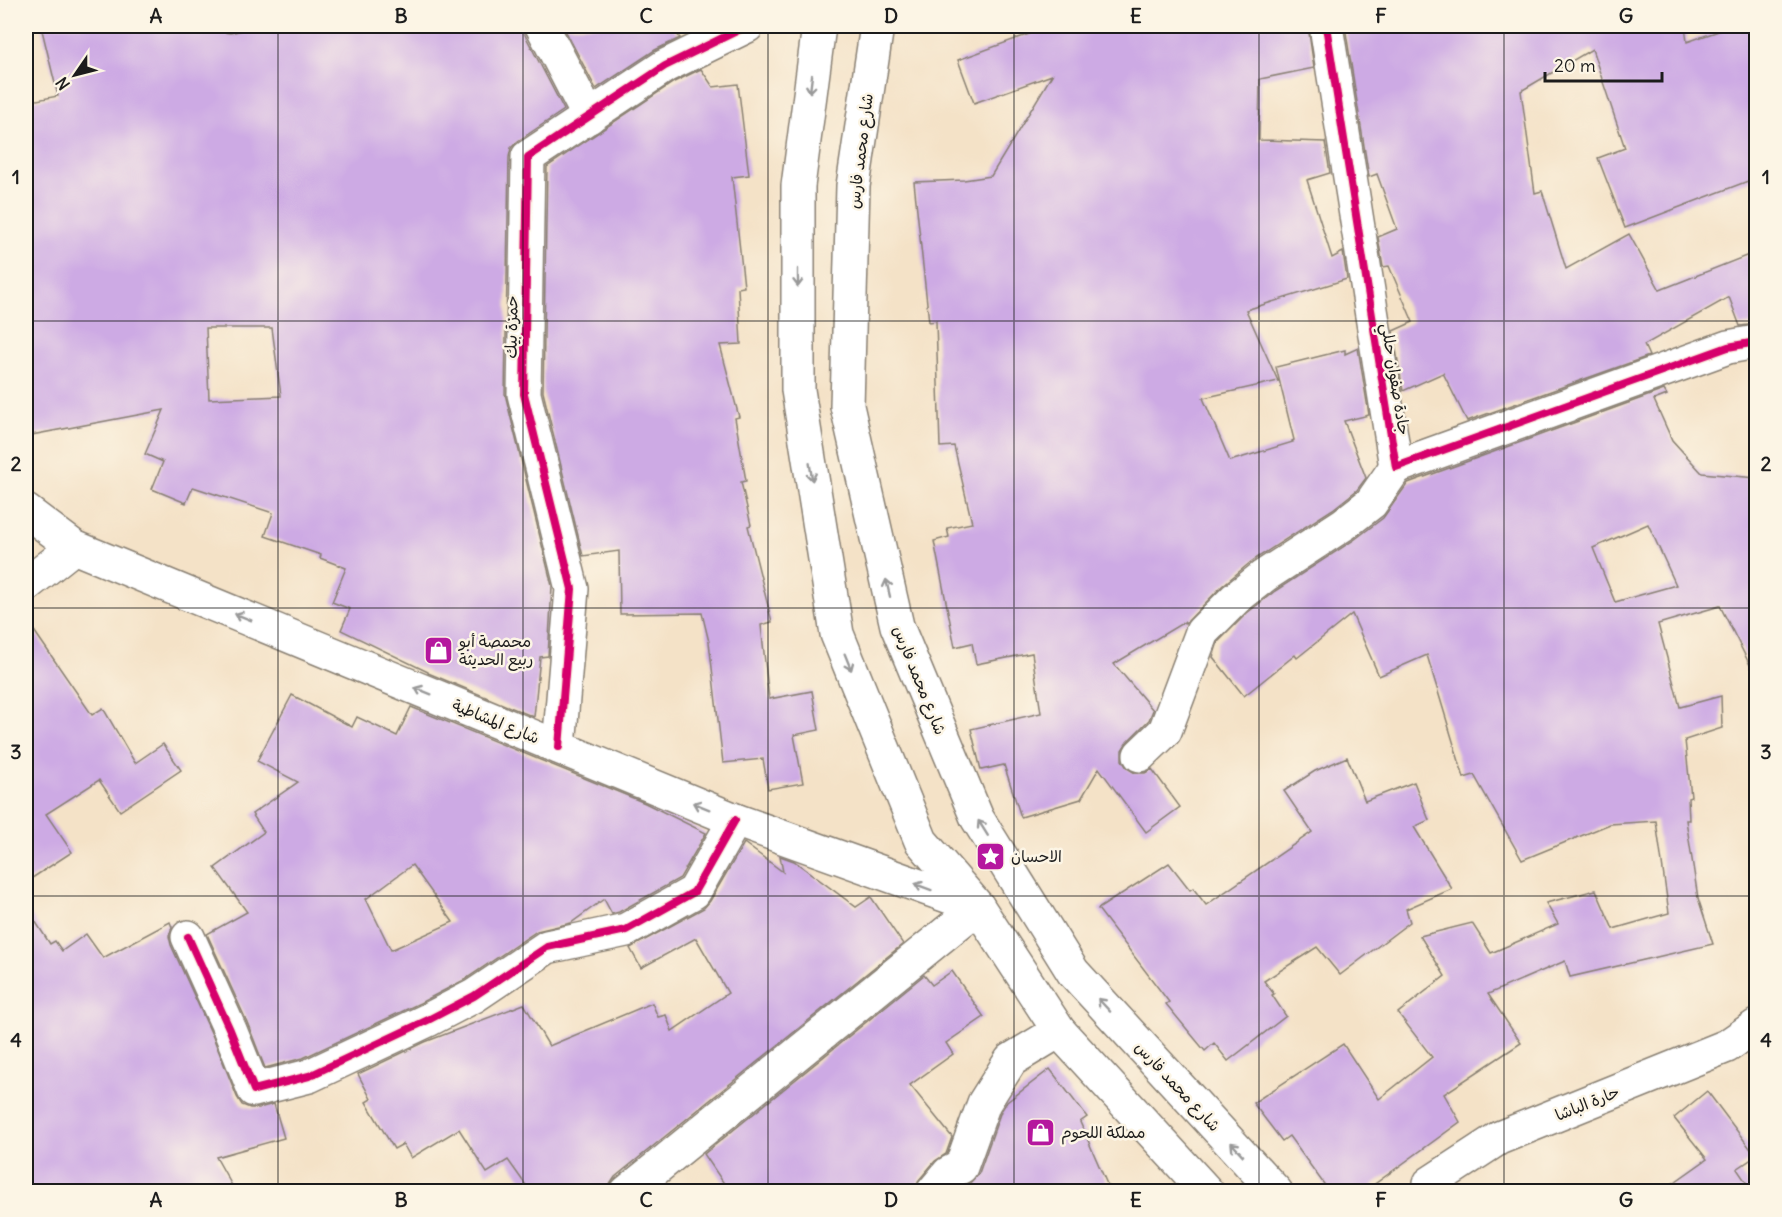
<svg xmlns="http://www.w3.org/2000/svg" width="1782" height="1217" viewBox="0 0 1782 1217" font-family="Delius,'Playpen Sans Arabic',sans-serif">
<rect width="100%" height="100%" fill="#fcf5e5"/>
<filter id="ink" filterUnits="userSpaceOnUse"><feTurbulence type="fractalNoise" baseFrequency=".0167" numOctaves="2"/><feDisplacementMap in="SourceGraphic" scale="12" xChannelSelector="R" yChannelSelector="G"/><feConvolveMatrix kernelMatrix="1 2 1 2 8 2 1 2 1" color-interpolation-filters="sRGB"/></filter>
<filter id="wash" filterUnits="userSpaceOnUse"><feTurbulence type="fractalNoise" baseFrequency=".008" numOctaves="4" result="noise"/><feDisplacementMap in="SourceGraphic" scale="24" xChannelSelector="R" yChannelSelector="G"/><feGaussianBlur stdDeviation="1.35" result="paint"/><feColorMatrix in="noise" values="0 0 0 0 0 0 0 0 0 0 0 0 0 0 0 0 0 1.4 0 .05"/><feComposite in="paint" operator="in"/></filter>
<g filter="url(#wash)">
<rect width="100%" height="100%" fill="#f4e2c7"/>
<g id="blocks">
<g fill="#cdaae4" fill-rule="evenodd">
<path d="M 41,26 L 183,26 L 230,33 L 261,26 L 523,26 L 525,35 L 564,110 L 518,141 L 511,148 L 509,157 L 505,394 L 552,586 L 548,656 L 540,657 L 534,717 L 428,673 L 428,672 L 341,630 L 350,609 L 332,602 L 346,568 L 320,558 L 321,555 L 265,536 L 273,513 L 193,487 L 186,503 L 152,489 L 163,462 L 145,454 L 164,410 L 26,436 L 26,102 L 58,96 ZM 206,328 L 272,328 L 281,396 L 209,399 Z"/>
<path d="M 563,26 L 671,26 L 680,38 L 655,50 L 596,89 Z"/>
<path d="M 1051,26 L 1308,26 L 1314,68 L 1260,79 L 1259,140 L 1325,142 L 1330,173 L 1307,180 L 1332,258 L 1343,252 L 1347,279 L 1246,310 L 1278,381 L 1203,398 L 1230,461 L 1293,442 L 1292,441 L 1294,440 L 1276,367 L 1345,350 L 1345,354 L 1358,348 L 1369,415 L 1344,421 L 1366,478 L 1357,490 L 1333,509 L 1252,561 L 1222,586 L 1185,624 L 1184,622 L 1114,664 L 1153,710 L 1149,720 L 1127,742 L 1122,750 L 1122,760 L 1127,768 L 1135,773 L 1145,773 L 1152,769 L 1180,807 L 1146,832 L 1099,768 L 1081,799 L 1021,817 L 1004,765 L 981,770 L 971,729 L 1041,713 L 1032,653 L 976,664 L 972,643 L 955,647 L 934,541 L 949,537 L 947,528 L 972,523 L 954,446 L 940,447 L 936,321 L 929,322 L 914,182 L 964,180 L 991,176 L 1052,75 L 974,103 L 958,60 Z"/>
<path d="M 1345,26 L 1685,26 L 1687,42 L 1733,26 L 1756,26 L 1756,178 L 1625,228 L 1598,158 L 1625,148 L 1592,49 L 1521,91 L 1535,193 L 1542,191 L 1566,269 L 1629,234 L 1660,290 L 1756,252 L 1756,324 L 1740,326 L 1729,297 L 1644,345 L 1649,356 L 1467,421 L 1443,373 L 1403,391 L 1393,331 L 1413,322 L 1389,266 L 1383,267 L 1378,237 L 1397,229 L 1377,174 L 1369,177 Z"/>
<path d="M 701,69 L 713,87 L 738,84 L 749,175 L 732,177 L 744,287 L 738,288 L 741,344 L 720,345 L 739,417 L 735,418 L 746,481 L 741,482 L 751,525 L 748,526 L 772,622 L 761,625 L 769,699 L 812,691 L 819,730 L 794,735 L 803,783 L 768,789 L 763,759 L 723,763 L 709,642 L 702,613 L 620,614 L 619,551 L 583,556 L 543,392 L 547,167 L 674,82 Z"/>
<path d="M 1664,390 L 1667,395 L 1654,400 L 1672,440 L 1702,473 L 1756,478 L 1756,677 L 1720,606 L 1658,624 L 1680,707 L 1721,696 L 1722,728 L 1685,740 L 1691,797 L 1688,798 L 1689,820 L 1686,820 L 1698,898 L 1713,944 L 1570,977 L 1565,961 L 1488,994 L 1521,1043 L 1444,1094 L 1460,1122 L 1365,1191 L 1329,1191 L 1289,1136 L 1282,1141 L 1253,1103 L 1343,1044 L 1379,1099 L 1432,1057 L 1398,1013 L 1445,976 L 1420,936 L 1472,923 L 1491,953 L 1558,924 L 1546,903 L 1596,890 L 1613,929 L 1669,913 L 1656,821 L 1610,824 L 1522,860 L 1474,775 L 1464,778 L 1427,655 L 1379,676 L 1352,614 L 1297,658 L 1295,655 L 1244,696 L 1213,657 L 1218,642 L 1247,613 L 1275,591 L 1354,540 L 1383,518 L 1408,483 ZM 1648,524 L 1676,585 L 1615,602 L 1593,548 Z"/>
<path d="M 26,619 L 92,715 L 103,708 L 135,763 L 163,744 L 181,770 L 120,811 L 99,780 L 46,814 L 72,852 L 26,882 Z"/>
<path d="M 292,695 L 352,727 L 357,717 L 397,736 L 411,707 L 645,803 L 706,833 L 680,878 L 619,912 L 612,914 L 604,899 L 571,923 L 537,931 L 464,980 L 420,1003 L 303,1058 L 265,1068 L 247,1022 L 207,934 L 247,912 L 215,868 L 264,832 L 252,814 L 298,782 L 257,761 ZM 412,865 L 453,922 L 391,950 L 366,899 Z"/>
<path d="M 1347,757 L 1365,801 L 1414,782 L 1429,820 L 1414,827 L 1452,889 L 1406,909 L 1410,922 L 1340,975 L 1317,947 L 1264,981 L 1274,994 L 1272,995 L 1286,1016 L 1228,1061 L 1214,1043 L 1205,1051 L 1166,1004 L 1169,1002 L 1098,909 L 1169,863 L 1190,890 L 1193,888 L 1206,905 L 1312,832 L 1284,791 L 1315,771 Z"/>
<path d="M 744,843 L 783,872 L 780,856 L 794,861 L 856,907 L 871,897 L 903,944 L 615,1177 L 609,1186 L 601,1191 L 530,1191 L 508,1160 L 487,1173 L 459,1129 L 411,1158 L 403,1144 L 394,1149 L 366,1102 L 371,1099 L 358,1074 L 425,1042 L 524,1004 L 549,1046 L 652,1003 L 658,1017 L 666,1015 L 672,1031 L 728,993 L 696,938 L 641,968 L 630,948 L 704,908 L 710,901 Z"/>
<path d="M 26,907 L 50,944 L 55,941 L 62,951 L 86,934 L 103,958 L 170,922 L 172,927 L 169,936 L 171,945 L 213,1037 L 237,1097 L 242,1105 L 250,1108 L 259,1108 L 274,1104 L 284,1138 L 216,1157 L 235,1191 L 26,1191 Z"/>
<path d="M 952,971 L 984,1017 L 946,1043 L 953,1054 L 910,1085 L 952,1137 L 946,1154 L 935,1161 L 919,1180 L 915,1191 L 729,1191 L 704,1154 L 924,975 L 932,985 Z"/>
<path d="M 1050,1069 L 1087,1117 L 1080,1122 L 1110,1191 L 964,1191 L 961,1188 L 970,1183 L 979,1173 L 1001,1111 L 1007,1102 Z"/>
<path d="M 1707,1091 L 1756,1156 L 1737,1169 L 1752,1191 L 1662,1191 L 1707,1159 L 1674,1118 Z"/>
</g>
</g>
</g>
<g filter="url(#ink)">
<use href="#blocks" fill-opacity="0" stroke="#887f72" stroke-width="1.5"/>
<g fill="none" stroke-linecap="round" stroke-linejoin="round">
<defs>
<g id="minor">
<path d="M 542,26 L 589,117"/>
<path d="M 1326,26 L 1396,467 L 1728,347 L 1756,342"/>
<path d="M 26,585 L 74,547"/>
<path d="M 559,747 L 572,589 L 524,394 L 528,157 L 665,66 L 747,26"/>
<path d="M 1140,755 L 1165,731 L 1202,632 L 1235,599 L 1264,576 L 1344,524 L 1371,503 L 1396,467"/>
<path d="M 188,937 L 230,1030 L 254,1090 L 309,1076 L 428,1020 L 474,996 L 547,947 L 626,930 L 694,892 L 735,820"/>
<path d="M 627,1192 L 978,907"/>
<path d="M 933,1192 L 949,1173 L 961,1167 L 984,1103 L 1011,1060 L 1059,1031"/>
<path d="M 1432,1192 L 1430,1183 L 1499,1138 L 1727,1046 L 1756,1026"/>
</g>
<path id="secondary" d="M 26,511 L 74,547 L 735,820 L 978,907"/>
<g id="primary">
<path d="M 819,26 L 798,186 L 798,390 L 837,634 L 921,841 L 978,907 L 1059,1031 L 1207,1192"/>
<path d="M 877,26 L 853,186 L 847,406 L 897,626 L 977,818 L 1073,972 L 1276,1192"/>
</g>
</defs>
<use href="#minor" stroke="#887f72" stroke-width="36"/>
<use href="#secondary" stroke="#887f72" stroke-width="36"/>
<use href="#primary" stroke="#887f72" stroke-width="36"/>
<use href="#minor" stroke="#fff" stroke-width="33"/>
<use href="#secondary" stroke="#fff" stroke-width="33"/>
<use href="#primary" stroke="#fff" stroke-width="33"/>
<defs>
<g id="cycleway">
<path d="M 1326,26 L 1396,467 L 1728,347 L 1756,342"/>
<path d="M 559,747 L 572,589 L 524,394 L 528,157 L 665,66 L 747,26"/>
<path d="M 188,937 L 230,1030 L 254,1090 L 309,1076 L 428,1020 L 474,996 L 547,947 L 626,930 L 694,892 L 735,820"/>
</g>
</defs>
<use href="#cycleway" stroke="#fcf5e5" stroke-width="11"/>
<use href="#cycleway" stroke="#d6006c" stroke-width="8"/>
</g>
<defs><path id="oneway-shaft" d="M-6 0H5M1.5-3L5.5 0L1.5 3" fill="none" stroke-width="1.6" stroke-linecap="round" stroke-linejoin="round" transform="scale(1.5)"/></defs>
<g stroke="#999">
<use href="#oneway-shaft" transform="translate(811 84) rotate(97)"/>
<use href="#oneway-shaft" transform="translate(798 278) rotate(90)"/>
<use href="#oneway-shaft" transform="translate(811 472) rotate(81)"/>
<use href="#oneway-shaft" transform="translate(888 588) rotate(-103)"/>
<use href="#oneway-shaft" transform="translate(243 617) rotate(-158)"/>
<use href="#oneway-shaft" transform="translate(848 662) rotate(68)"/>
<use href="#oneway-shaft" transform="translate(423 691) rotate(-158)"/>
<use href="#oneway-shaft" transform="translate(701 806) rotate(-158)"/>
<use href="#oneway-shaft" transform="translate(983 828) rotate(-122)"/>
<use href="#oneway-shaft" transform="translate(923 887) rotate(-160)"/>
<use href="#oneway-shaft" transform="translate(1104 1005) rotate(-133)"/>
<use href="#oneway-shaft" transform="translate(1237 1149) rotate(-133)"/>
</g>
</g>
<path fill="none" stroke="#1c1c1c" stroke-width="1.5" stroke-opacity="0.55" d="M 278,26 L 278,1192M 523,26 L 523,1192M 768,26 L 768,1192M 1014,26 L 1014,1192M 1259,26 L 1259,1192M 1504,26 L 1504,1192M 26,321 L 1756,321M 26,608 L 1756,608M 26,896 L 1756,896"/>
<defs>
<symbol id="shop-square" viewBox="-11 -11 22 22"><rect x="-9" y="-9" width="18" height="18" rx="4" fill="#b5179e" stroke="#fcf5e5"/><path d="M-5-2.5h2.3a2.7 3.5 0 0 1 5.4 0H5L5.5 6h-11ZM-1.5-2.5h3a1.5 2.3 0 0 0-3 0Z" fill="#fff"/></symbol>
<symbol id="sight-square" viewBox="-11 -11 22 22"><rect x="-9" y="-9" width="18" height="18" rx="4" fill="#b5179e" stroke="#fcf5e5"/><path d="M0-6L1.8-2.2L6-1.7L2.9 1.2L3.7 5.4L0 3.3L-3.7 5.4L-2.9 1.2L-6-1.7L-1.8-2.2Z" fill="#fff"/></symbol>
</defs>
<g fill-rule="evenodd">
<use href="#shop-square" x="422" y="634" width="33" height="33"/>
<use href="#sight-square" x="974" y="840" width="33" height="33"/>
<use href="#shop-square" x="1024" y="1116" width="33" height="33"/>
</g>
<g text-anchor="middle" stroke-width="5" stroke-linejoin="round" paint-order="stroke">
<g font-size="16" fill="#1c1c1c" stroke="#fcf5e5">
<text transform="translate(860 151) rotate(-83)" y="6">شارع محمد فارس</text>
<text transform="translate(511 327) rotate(-89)" y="6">حمزة بيك</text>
<text transform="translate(1396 379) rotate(81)" y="6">جادة صفوان حللي</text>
<text transform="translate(920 680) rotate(68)" y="6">شارع محمد فارس</text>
<text transform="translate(496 721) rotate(22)" y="6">شارع المشاطية</text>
<text transform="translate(1178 1086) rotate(47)" y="6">شارع محمد فارس</text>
<text transform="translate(1587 1103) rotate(-22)" y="6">حارة الباشا</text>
</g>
<g font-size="16" fill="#1c1c1c" stroke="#fcf5e5" text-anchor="start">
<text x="459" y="647">محمصة أبو<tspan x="459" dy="18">ربيع الحديثة</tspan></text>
<text x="1011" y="862">الاحسان</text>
<text x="1061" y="1138">مملكة اللحوم</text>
</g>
</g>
<rect width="1782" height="1217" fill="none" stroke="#fcf5e5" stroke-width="66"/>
<g transform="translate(75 75) rotate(235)" stroke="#fcf5e5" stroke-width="4.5" paint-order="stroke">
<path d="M0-4.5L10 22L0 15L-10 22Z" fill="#1c1c1c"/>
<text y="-9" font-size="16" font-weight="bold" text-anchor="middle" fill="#1c1c1c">N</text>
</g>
<path d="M1545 72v9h117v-9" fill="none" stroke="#1c1c1c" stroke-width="3"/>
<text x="1554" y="72" font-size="18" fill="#1c1c1c" stroke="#fcf5e5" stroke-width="4.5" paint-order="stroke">20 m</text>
<rect x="33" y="33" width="1716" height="1151" fill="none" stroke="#1c1c1c" stroke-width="2"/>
<g font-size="20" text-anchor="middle" font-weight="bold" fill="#1c1c1c">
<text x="156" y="23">A</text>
<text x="401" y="23">B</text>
<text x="646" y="23">C</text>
<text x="891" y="23">D</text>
<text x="1136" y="23">E</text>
<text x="1381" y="23">F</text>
<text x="1626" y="23">G</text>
<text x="16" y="184">1</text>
<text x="1766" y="184">1</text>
<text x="16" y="471">2</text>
<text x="1766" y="471">2</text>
<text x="16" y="759">3</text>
<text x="1766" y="759">3</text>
<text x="16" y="1047">4</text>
<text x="1766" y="1047">4</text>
<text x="156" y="1207">A</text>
<text x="401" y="1207">B</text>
<text x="646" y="1207">C</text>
<text x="891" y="1207">D</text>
<text x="1136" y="1207">E</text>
<text x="1381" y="1207">F</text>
<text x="1626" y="1207">G</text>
</g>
</svg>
